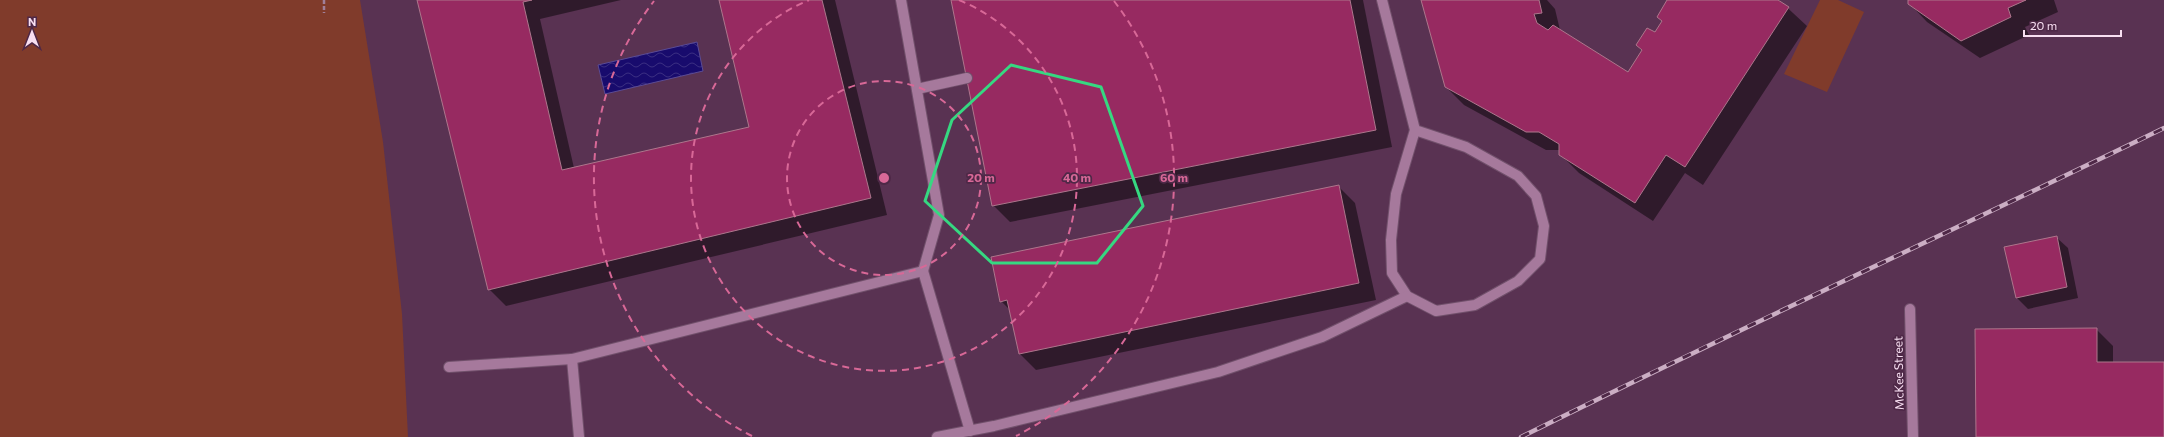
<svg xmlns="http://www.w3.org/2000/svg" width="2164" height="437" viewBox="0 0 2164 437" font-family="Commissioner,sans-serif">
<defs>
<pattern id="water-waves" width="16" height="10" patternUnits="userSpaceOnUse"><rect width="16" height="10" fill="#180b6d"/><path d="M0 5q4-4 8 0t8 0" fill="none" stroke="#3a2e82"/></pattern>
</defs>
<rect width="100%" height="100%" fill="#593252"/>
<g fill="#803b2b">
<path d="M 0,0 L 360,0 L 383,142 L 402,314 L 408,437 L 0,437 Z"/>
<path d="M 1820,0 L 1838,0 L 1864,12 L 1827,92 L 1784,74 Z"/>
</g>
<path fill="url(#water-waves)" stroke="#5b4b95" d="M 697,42 L 703,71 L 605,94 L 598,65 Z"/>
<g fill="#0007">
<path d="M 418,0 L 621,0 L 540,19 L 574,168 L 750,128 L 720,0 L 835,0 L 887,215 L 506,306 L 489,289 Z"/>
<path d="M 952,0 L 1363,0 L 1392,147 L 1010,222 L 993,205 Z"/>
<path d="M 1422,0 L 1547,0 L 1555,9 L 1560,30 L 1628,73 L 1642,51 L 1637,45 L 1655,33 L 1663,22 L 1658,17 L 1669,0 L 1779,0 L 1807,26 L 1703,185 L 1685,173 L 1653,221 L 1579,173 L 1560,154 L 1559,150 L 1546,150 L 1464,105 L 1446,87 Z"/>
<path d="M 1909,0 L 2054,0 L 2058,12 L 2025,27 L 2029,35 L 1980,58 L 1927,22 L 1909,3 Z"/>
<path d="M 1338,186 L 1355,203 L 1376,300 L 1036,370 L 1019,353 L 1011,311 L 1001,301 Z"/>
<path d="M 2056,237 L 2068,248 L 2078,298 L 2028,309 L 2016,297 Z"/>
<path d="M 2096,329 L 2113,346 L 2113,363 L 2164,363 L 2164,437 L 1977,437 Z"/>
</g>
<g fill="#972a61" stroke="#ad768c">
<path d="M 417,0 L 532,0 L 523,2 L 562,170 L 749,127 L 719,0 L 822,0 L 871,198 L 488,290 Z"/>
<path d="M 951,0 L 1350,0 L 1376,130 L 992,206 Z"/>
<path d="M 1421,0 L 1539,0 L 1542,13 L 1534,14 L 1537,23 L 1548,30 L 1553,25 L 1628,72 L 1642,50 L 1636,45 L 1647,28 L 1655,32 L 1662,21 L 1657,17 L 1667,0 L 1778,0 L 1789,7 L 1685,167 L 1666,155 L 1635,203 L 1559,155 L 1559,144 L 1539,132 L 1526,132 L 1445,87 Z"/>
<path d="M 1908,0 L 2026,0 L 2008,8 L 2011,17 L 1961,41 L 1908,4 Z"/>
<path d="M 1339,185 L 1359,283 L 1019,354 L 1007,300 L 1000,302 L 991,257 Z"/>
<path d="M 2057,236 L 2067,287 L 2016,298 L 2004,247 Z"/>
<path d="M 2097,328 L 2097,362 L 2164,362 L 2164,437 L 1976,437 L 1975,329 Z"/>
</g>
<g fill="none" stroke-linecap="round" stroke-linejoin="round">
<defs>
<g id="minor">
<path d="M 1382,0 L 1415,130 L 1396,194 L 1391,240 L 1392,273 L 1407,296 L 1436,311 L 1475,305 L 1518,281 L 1540,259 L 1544,226 L 1536,196 L 1518,176 L 1466,147 L 1415,130"/>
<path d="M 917,89 L 967,78"/>
<path d="M 923,271 L 970,431"/>
<path d="M 1910,309 L 1913,437"/>
<path d="M 572,359 L 579,437"/>
<path d="M 449,367 L 572,359 L 923,271 L 939,215 L 901,0"/>
<path d="M 937,437 L 994,426 L 1218,372 L 1322,337 L 1407,296"/>
</g>
</defs>
<use href="#minor" stroke="#71506b" stroke-width="12"/>
<path stroke="#a07f99" stroke-width="2.5" stroke-dasharray="4 2" stroke-linecap="butt" d="M 324,0 L 324,13"/>
<use href="#minor" stroke="#a6799c" stroke-width="10"/>
<defs>
<path id="rail" d="M 1521,437 C 1734,331 1950,232 2164,128"/>
</defs>
<use href="#rail" stroke="#cbaec4" stroke-width="4.5"/>
<use href="#rail" stroke="#4e2847" stroke-width="3" stroke-dasharray="9" stroke-linecap="butt"/>
</g>
<path fill="none" stroke="#36d881" stroke-width="3" stroke-linejoin="round" d="M 1011,65 L 1101,87 L 1143,206 L 1097,263 L 992,263 L 925,201 L 952,120 Z"/>
<g fill="none" stroke="#d86897" stroke-width="2" stroke-dasharray="7 5">
<circle cx="884" cy="178" r="97"/>
<path d="M959 0A193 193 0 1 1 809 0"/>
<path d="M752 436A290 290 0 0 1 654 1M1114 1A290 290 0 0 1 1016 436"/>
</g>
<g text-anchor="middle" stroke-width="3.5" stroke-linejoin="round" paint-order="stroke">
<g font-size="12" fill="#f8dff2" stroke="#4e2847">
<text transform="translate(1899 373) rotate(-91)" y="4">McKee Street</text>
</g>
</g>
<circle cx="884" cy="178" r="6" fill="#d86897" stroke="#4e2847" stroke-width="2"/>
<g font-size="12" text-anchor="middle" font-weight="bold" fill="#d86897" stroke="#4e2847" stroke-width="3.5" stroke-linejoin="round" paint-order="stroke">
<text x="981" y="182">20 m</text>
<text x="1077" y="182">40 m</text>
<text x="1174" y="182">60 m</text>
</g>
<g transform="translate(32 32)" stroke="#4e2847" stroke-width="3" paint-order="stroke">
<path d="M0-3L7 15L0 10L-7 15Z" fill="#f8dff2"/>
<text y="-6" font-size="11" font-weight="bold" text-anchor="middle" fill="#f8dff2">N</text>
</g>
<path d="M2024 30v6h97v-6" fill="none" stroke="#f8dff2" stroke-width="2"/>
<text x="2030" y="30" font-size="12" fill="#f8dff2" stroke="#4e2847" stroke-width="3" paint-order="stroke">20 m</text>
</svg>
